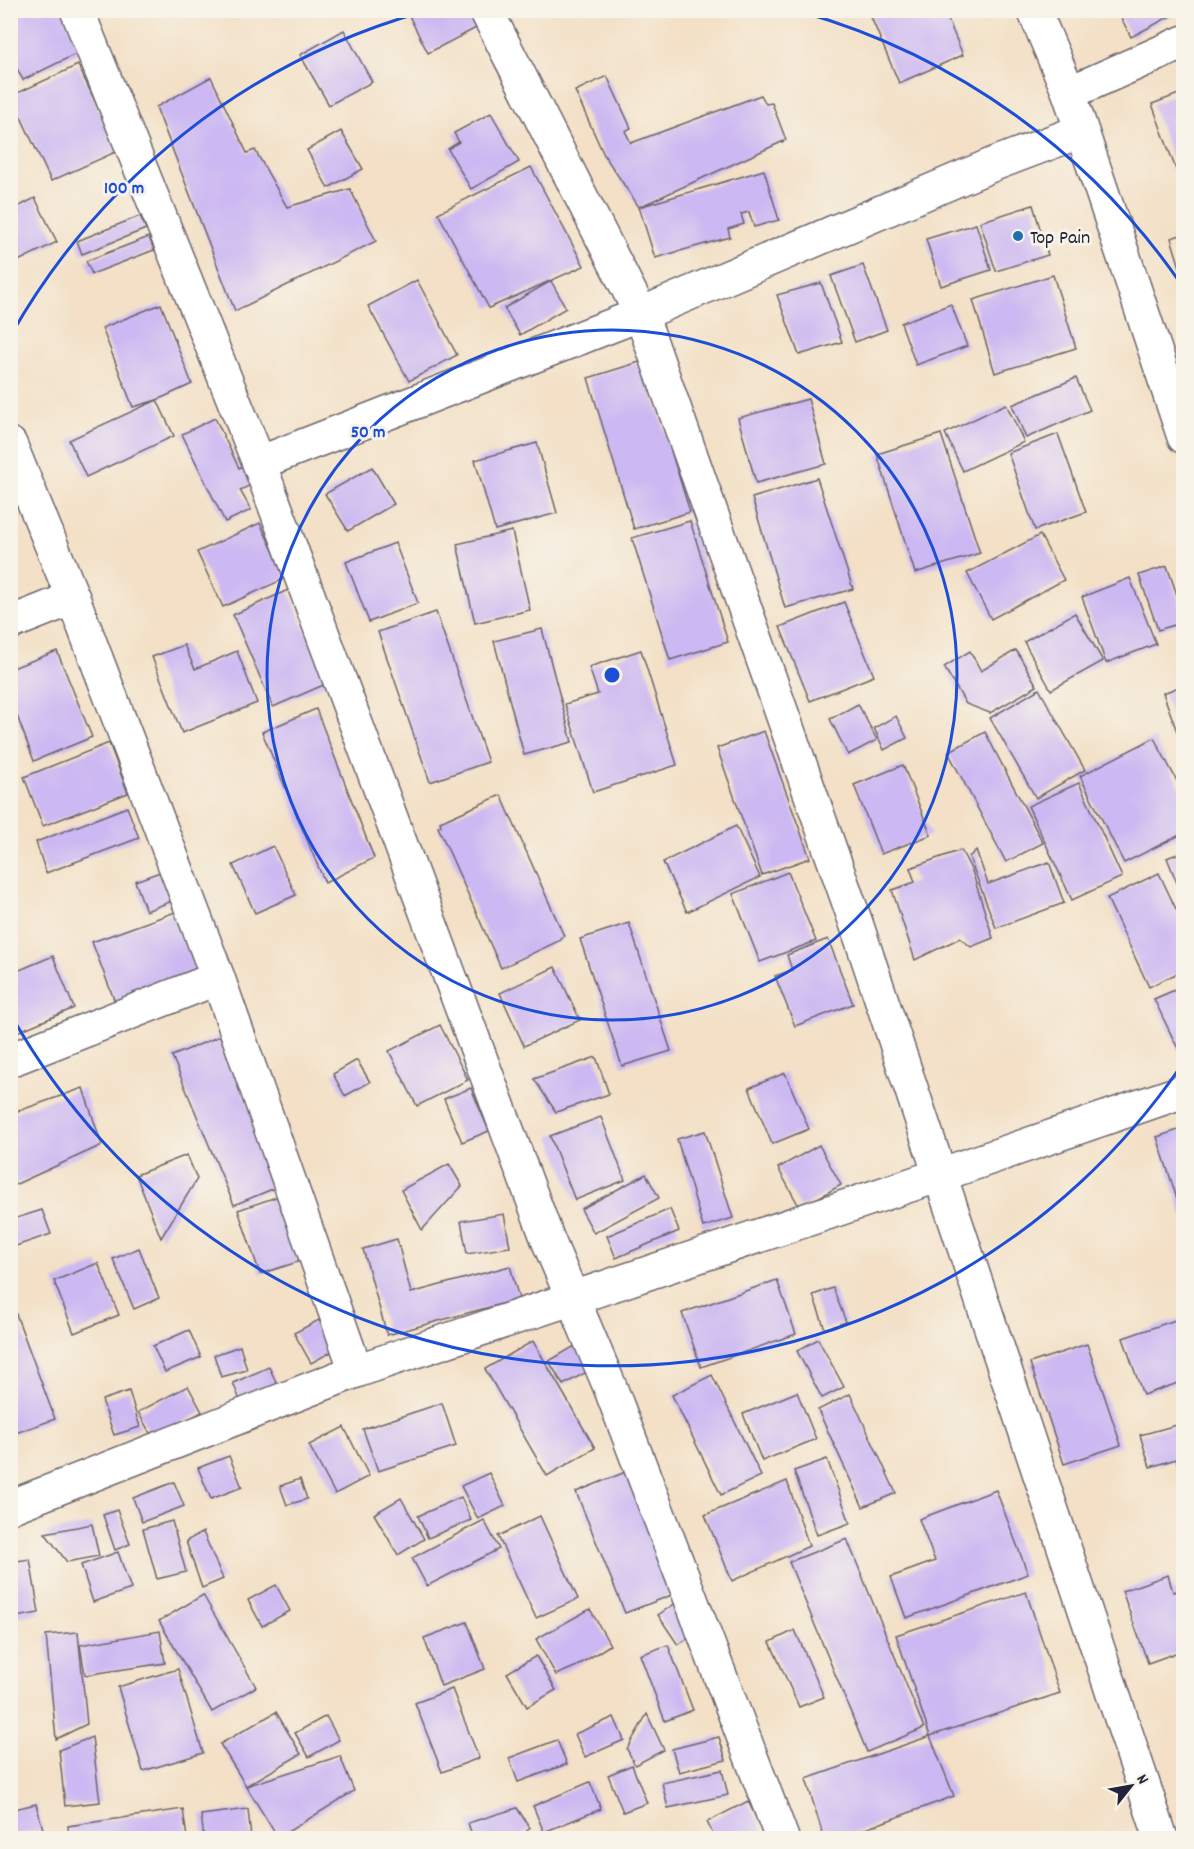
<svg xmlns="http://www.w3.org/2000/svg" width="1194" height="1849" viewBox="0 0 1194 1849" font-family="Dekko,sans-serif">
<rect width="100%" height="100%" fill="#f7f3e8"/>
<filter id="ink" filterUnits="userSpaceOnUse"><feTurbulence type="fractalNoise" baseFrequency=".0167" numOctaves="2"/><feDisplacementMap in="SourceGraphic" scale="12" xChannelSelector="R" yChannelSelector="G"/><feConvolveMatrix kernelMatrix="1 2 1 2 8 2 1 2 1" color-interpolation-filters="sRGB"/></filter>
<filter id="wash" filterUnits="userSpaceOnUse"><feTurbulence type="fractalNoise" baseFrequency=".008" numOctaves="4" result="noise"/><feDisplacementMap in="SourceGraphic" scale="24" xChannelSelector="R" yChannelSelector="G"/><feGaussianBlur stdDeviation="1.35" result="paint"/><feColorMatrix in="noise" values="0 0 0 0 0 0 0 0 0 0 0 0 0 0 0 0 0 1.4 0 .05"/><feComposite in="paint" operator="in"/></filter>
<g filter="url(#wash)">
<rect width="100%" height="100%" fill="#f3e0c6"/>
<g id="blocks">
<g fill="#ccb8f2">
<path d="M 10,10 L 62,10 L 82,51 L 23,80 L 10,55 Z"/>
<path d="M 223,10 L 241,10 L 226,17 Z"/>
<path d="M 406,10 L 479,10 L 486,23 L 428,53 Z"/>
<path d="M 868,10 L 944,10 L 963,55 L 899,83 Z"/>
<path d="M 1117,10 L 1182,10 L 1131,37 Z"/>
<path d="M 344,30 L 372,82 L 329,105 L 300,55 Z"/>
<path d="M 78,65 L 118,151 L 51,181 L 11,96 Z"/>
<path d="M 607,76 L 631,128 L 625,131 L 631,143 L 761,95 L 766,104 L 772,103 L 786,140 L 639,207 L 764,170 L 779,220 L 754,227 L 749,212 L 741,214 L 744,224 L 728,229 L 730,237 L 655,258 L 639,207 L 604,155 L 575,91 Z"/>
<path d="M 211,77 L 247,153 L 255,150 L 287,207 L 350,189 L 376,241 L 235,311 L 156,107 Z"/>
<path d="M 1184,92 L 1184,189 L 1183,189 L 1152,104 Z"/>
<path d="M 491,113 L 519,162 L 471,189 L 448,149 L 459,142 L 454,133 Z"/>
<path d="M 341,131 L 363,169 L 328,188 L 307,150 Z"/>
<path d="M 531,167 L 584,266 L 489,308 L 438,213 Z"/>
<path d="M 35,198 L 57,242 L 10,265 L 10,211 Z"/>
<path d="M 1033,205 L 1048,255 L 996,271 L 980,222 Z"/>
<path d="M 140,216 L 146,229 L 82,254 L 77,241 Z"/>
<path d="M 976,224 L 991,270 L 941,286 L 926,239 Z"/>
<path d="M 1184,234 L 1184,277 L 1183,277 L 1171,238 Z"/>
<path d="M 149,237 L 154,250 L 92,274 L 86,261 Z"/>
<path d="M 863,265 L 887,330 L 855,342 L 831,276 Z"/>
<path d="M 1053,275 L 1076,348 L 995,373 L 973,300 Z"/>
<path d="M 417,280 L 457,355 L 409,381 L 368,306 Z"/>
<path d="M 551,281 L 566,308 L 520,335 L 504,308 Z"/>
<path d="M 821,283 L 842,342 L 799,355 L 777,295 Z"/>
<path d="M 161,304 L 192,384 L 157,400 L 133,407 L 102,328 Z"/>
<path d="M 951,304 L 967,346 L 916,365 L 901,323 Z"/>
<path d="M 643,361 L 690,512 L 634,529 L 588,378 Z"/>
<path d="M 1076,378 L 1090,410 L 1026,438 L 1012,405 Z"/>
<path d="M 808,399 L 826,464 L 756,483 L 738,418 Z"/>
<path d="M 157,400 L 174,436 L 86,477 L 69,440 Z"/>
<path d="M 1006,404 L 1024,442 L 963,471 L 945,433 Z"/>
<path d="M 215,418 L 239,468 L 249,463 L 258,482 L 240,490 L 251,510 L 225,522 L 182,434 Z"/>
<path d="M 941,434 L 980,553 L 915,573 L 877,454 Z"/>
<path d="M 1058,434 L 1086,512 L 1035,530 L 1008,453 Z"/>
<path d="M 537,443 L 557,513 L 495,530 L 475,460 Z"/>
<path d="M 372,467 L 394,504 L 348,531 L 325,494 Z"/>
<path d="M 817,478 L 853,589 L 785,608 L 752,498 Z"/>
<path d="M 690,521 L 728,642 L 670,660 L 632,538 Z"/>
<path d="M 260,523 L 286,578 L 223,607 L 197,552 Z"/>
<path d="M 512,531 L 530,610 L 475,623 L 457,544 Z"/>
<path d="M 1040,535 L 1064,580 L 991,619 L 967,573 Z"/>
<path d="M 395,543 L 418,603 L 369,622 L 346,562 Z"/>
<path d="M 1167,566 L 1184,615 L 1184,622 L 1158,630 L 1139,575 Z"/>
<path d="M 1130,578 L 1156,644 L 1106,663 L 1082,597 Z"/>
<path d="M 288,590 L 328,683 L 273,707 L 233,615 Z"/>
<path d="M 844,602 L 874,676 L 810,701 L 780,627 Z"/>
<path d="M 436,612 L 488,762 L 430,782 L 378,632 Z"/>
<path d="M 1075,613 L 1103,661 L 1051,690 L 1024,642 Z"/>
<path d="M 542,629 L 572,742 L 524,755 L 494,641 Z"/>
<path d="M 184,645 L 195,669 L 237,651 L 257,703 L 182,733 L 152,657 Z"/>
<path d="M 641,650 L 677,765 L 593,792 L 565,704 L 598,694 L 589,667 Z"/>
<path d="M 1016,650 L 1037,686 L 990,713 L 966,704 L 944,667 L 970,651 L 981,671 Z"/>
<path d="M 57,651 L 92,737 L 34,761 L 10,697 L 10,669 Z"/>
<path d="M 1184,685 L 1184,748 L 1183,748 L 1163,693 Z"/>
<path d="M 1039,689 L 1085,770 L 1036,798 L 990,718 Z"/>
<path d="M 858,704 L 877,740 L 848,755 L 830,719 Z"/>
<path d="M 316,709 L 374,858 L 325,883 L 262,732 Z"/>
<path d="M 896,716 L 907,738 L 884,750 L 874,728 Z"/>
<path d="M 764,731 L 810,858 L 762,875 L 717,748 Z"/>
<path d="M 985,732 L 1043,843 L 1006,862 L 948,752 Z"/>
<path d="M 1154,738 L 1184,794 L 1184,833 L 1124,863 L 1080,776 Z"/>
<path d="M 109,743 L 128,793 L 43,826 L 24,777 Z"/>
<path d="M 903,765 L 931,835 L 881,854 L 854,785 Z"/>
<path d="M 1079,783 L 1122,877 L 1072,900 L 1028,806 Z"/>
<path d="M 501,795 L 564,936 L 560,938 L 561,940 L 501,968 L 438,827 L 441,826 L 440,822 Z"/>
<path d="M 127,807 L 139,838 L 46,873 L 36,842 Z"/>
<path d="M 736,826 L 760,877 L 687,912 L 663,862 Z"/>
<path d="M 273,846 L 296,895 L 255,913 L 233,865 Z"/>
<path d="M 961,850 L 972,871 L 993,938 L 971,947 L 960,938 L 915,960 L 892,890 L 915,882 L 910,868 Z"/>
<path d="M 976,850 L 988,884 L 1049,862 L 1064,903 L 996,928 L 969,857 Z"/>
<path d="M 1184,851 L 1184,898 L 1183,898 L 1167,858 Z"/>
<path d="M 160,872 L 172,901 L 146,911 L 135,881 Z"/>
<path d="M 788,872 L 816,941 L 760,962 L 733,894 Z"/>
<path d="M 1159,873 L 1184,926 L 1184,970 L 1149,987 L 1107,898 Z"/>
<path d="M 178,911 L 199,970 L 115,1002 L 92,942 Z"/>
<path d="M 629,923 L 671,1051 L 622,1066 L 580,939 Z"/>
<path d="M 828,939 L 853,1004 L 795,1026 L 775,976 L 792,970 L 787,955 Z"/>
<path d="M 53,956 L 74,1008 L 10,1035 L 10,974 Z"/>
<path d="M 555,967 L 580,1020 L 524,1046 L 500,993 Z"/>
<path d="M 1184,986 L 1184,1051 L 1180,1053 L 1154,999 Z"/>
<path d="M 440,1025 L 468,1080 L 417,1106 L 389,1051 Z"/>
<path d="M 220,1036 L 282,1185 L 234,1205 L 172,1056 Z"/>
<path d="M 596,1057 L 609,1094 L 556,1112 L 534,1079 Z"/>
<path d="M 357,1060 L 370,1082 L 345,1096 L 333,1074 Z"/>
<path d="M 785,1073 L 809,1129 L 772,1144 L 749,1088 Z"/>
<path d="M 83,1088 L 102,1145 L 10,1187 L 10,1114 Z"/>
<path d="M 471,1088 L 489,1131 L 462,1142 L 444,1099 Z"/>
<path d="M 601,1117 L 625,1180 L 575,1200 L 550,1136 Z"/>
<path d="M 1184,1128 L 1184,1217 L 1183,1217 L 1157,1137 Z"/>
<path d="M 705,1131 L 733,1218 L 703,1227 L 677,1139 Z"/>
<path d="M 819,1145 L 841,1185 L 800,1208 L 778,1168 Z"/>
<path d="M 187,1155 L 197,1179 L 161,1238 L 136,1175 Z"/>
<path d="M 449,1164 L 462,1186 L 422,1230 L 401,1190 Z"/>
<path d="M 646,1174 L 659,1198 L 594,1233 L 581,1209 Z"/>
<path d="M 285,1194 L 307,1259 L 260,1274 L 238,1210 Z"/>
<path d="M 670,1209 L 679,1231 L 616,1258 L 607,1236 Z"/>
<path d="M 42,1210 L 51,1234 L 10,1248 L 10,1220 Z"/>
<path d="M 504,1214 L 510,1247 L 467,1254 L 461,1221 Z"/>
<path d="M 397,1239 L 411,1293 L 510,1266 L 519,1299 L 387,1335 L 363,1249 Z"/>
<path d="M 139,1248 L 159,1298 L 134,1309 L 113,1259 Z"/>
<path d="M 98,1263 L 119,1315 L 74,1333 L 54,1281 Z"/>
<path d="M 777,1280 L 796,1334 L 701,1367 L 682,1313 Z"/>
<path d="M 833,1288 L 846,1322 L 825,1329 L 813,1295 Z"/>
<path d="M 10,1298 L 55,1419 L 10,1435 Z"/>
<path d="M 1184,1317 L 1184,1381 L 1143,1395 L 1123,1338 Z"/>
<path d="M 319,1320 L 335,1350 L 311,1363 L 294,1333 Z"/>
<path d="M 189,1330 L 201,1357 L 165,1372 L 153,1346 Z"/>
<path d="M 818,1339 L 844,1387 L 822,1398 L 797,1351 Z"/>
<path d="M 533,1341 L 595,1448 L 547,1476 L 485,1369 Z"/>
<path d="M 580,1343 L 594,1368 L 563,1385 L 549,1361 Z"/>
<path d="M 1087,1344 L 1121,1445 L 1064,1464 L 1030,1363 Z"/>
<path d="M 240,1346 L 247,1370 L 221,1377 L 214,1355 Z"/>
<path d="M 269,1367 L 279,1388 L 242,1405 L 233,1383 Z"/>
<path d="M 712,1375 L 761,1476 L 721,1495 L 672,1395 Z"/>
<path d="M 188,1386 L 202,1412 L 153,1438 L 138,1412 Z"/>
<path d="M 129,1391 L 140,1427 L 114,1435 L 102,1400 Z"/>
<path d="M 797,1392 L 816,1439 L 762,1461 L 743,1414 Z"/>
<path d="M 850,1394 L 896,1493 L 863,1507 L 818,1410 Z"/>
<path d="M 442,1403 L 456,1446 L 378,1471 L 363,1429 Z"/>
<path d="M 1184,1423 L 1184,1475 L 1181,1476 L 1176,1459 L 1150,1467 L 1140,1435 Z"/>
<path d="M 344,1427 L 369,1476 L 335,1494 L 309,1445 Z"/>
<path d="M 229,1456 L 242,1487 L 211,1499 L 198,1468 Z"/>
<path d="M 827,1459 L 850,1523 L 817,1535 L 794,1471 Z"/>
<path d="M 628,1471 L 677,1593 L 625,1613 L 576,1492 Z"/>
<path d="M 489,1473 L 505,1506 L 478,1519 L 461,1486 Z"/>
<path d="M 300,1479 L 307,1499 L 287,1505 L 280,1486 Z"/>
<path d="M 787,1481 L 809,1546 L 732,1581 L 705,1515 Z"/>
<path d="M 174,1482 L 184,1506 L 142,1522 L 133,1498 Z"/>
<path d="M 996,1490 L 1028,1574 L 906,1618 L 891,1577 L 935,1561 L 919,1519 Z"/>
<path d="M 461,1497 L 471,1520 L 428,1538 L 418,1516 Z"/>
<path d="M 401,1498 L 424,1539 L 398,1555 L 374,1514 Z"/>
<path d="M 117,1510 L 130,1544 L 115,1550 L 103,1515 Z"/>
<path d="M 540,1516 L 578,1599 L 536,1618 L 498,1536 Z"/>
<path d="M 484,1520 L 499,1549 L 427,1586 L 412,1558 Z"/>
<path d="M 172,1521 L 186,1572 L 157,1579 L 143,1529 Z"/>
<path d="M 92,1524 L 99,1556 L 67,1562 L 45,1533 Z"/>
<path d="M 203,1532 L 223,1579 L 202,1588 L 186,1541 Z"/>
<path d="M 847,1539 L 924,1728 L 867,1752 L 789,1562 Z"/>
<path d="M 118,1552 L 131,1589 L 93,1602 L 81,1565 Z"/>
<path d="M 30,1559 L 39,1613 L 10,1618 L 10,1562 Z"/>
<path d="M 1168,1575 L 1173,1592 L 1184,1589 L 1184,1650 L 1148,1663 L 1122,1591 Z"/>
<path d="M 276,1585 L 290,1611 L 262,1626 L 248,1600 Z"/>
<path d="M 1026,1592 L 1060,1693 L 930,1736 L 896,1635 Z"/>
<path d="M 203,1595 L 256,1687 L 212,1712 L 159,1621 Z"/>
<path d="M 679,1601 L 699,1631 L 678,1645 L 658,1615 Z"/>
<path d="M 590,1609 L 610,1645 L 577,1666 L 556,1675 L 536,1639 Z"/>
<path d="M 467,1622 L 485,1669 L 441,1686 L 424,1638 Z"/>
<path d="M 795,1630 L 824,1697 L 799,1707 L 770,1642 Z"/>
<path d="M 160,1631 L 165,1663 L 85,1675 L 80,1645 Z"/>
<path d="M 78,1632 L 87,1724 L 56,1739 L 46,1635 Z"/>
<path d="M 668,1645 L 693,1710 L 665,1721 L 640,1655 Z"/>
<path d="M 536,1656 L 556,1690 L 527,1707 L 507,1673 Z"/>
<path d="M 178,1669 L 203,1753 L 143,1771 L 118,1687 Z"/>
<path d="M 452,1689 L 479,1758 L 442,1772 L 415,1703 Z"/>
<path d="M 276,1712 L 301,1754 L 246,1786 L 220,1744 Z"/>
<path d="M 647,1714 L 664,1750 L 635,1765 L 627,1749 Z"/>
<path d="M 326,1716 L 339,1740 L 309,1757 L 295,1733 Z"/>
<path d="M 614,1717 L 624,1740 L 585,1757 L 575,1734 Z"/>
<path d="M 930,1736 L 954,1796 L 841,1838 L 824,1838 L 806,1779 Z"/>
<path d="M 92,1737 L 100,1802 L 65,1806 L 59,1750 Z"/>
<path d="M 719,1737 L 726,1760 L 679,1772 L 672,1749 Z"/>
<path d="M 557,1740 L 567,1764 L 518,1782 L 509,1758 Z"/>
<path d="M 340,1756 L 354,1791 L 278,1838 L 246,1786 Z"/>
<path d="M 632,1765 L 647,1803 L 623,1812 L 608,1775 Z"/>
<path d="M 722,1770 L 728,1795 L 668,1808 L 662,1783 Z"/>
<path d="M 590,1782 L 601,1809 L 544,1832 L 533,1806 Z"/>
<path d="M 748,1801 L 766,1838 L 715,1838 L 707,1822 Z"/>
<path d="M 36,1804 L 43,1829 L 10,1837 L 10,1810 Z"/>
<path d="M 517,1808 L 530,1828 L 520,1838 L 473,1838 L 468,1823 Z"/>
<path d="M 183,1809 L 187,1838 L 69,1838 L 68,1826 Z"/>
<path d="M 248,1809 L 251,1838 L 204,1838 L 201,1815 Z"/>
</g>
</g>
</g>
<g filter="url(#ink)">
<use href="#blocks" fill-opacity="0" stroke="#6b646c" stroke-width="1.5"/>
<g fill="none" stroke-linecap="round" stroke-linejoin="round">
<defs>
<g id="street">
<path d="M 77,10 L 259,463 L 548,1240 L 610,1387 L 782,1838"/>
<path d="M 486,10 L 641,314 L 856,923 L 1161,1838"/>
<path d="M 1069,93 L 1184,42"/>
<path d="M 10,444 L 73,598 L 218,978 L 356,1371"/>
<path d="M 259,463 L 641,314 L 994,164 L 1081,131"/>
<path d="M 10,623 L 73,598"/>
<path d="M 10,1060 L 218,978"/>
<path d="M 10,1507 L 356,1371 L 940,1175 L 1184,1091"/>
</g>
<path id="secondary" d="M 1034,10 L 1069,93 L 1184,437"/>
</defs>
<use href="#street" stroke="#6b646c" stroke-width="36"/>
<use href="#secondary" stroke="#6b646c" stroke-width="36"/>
<use href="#street" stroke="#fff" stroke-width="33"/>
<use href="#secondary" stroke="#fff" stroke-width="33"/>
</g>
</g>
<g fill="none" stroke="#1d4ed8" stroke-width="3">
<circle cx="612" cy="675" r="345"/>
<path d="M1181 1066A690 690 0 0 1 11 1015M11 335A690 690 0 0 1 422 12M802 12A690 690 0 0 1 1181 284"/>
</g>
<circle fill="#1f6fb2" stroke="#f7f3e8" stroke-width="2" cx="1018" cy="236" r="6"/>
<g text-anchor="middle" stroke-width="6" stroke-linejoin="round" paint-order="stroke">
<g font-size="20" fill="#22223b" stroke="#f7f3e8" text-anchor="start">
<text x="1030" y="243">Top Pain</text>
</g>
</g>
<circle cx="612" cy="675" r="9" fill="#1d4ed8" stroke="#f7f3e8" stroke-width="3"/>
<g font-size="18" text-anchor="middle" font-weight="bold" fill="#1d4ed8" stroke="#f7f3e8" stroke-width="6" stroke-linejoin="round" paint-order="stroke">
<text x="124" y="193">100 m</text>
<text x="368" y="437">50 m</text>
</g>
<rect width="1194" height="1849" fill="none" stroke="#f7f3e8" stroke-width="36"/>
<g transform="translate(1131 1786) rotate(59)" stroke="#f7f3e8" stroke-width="4.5" paint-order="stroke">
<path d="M0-4.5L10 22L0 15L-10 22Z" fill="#22223b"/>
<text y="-9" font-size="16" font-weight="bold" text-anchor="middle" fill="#22223b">N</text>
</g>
</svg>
